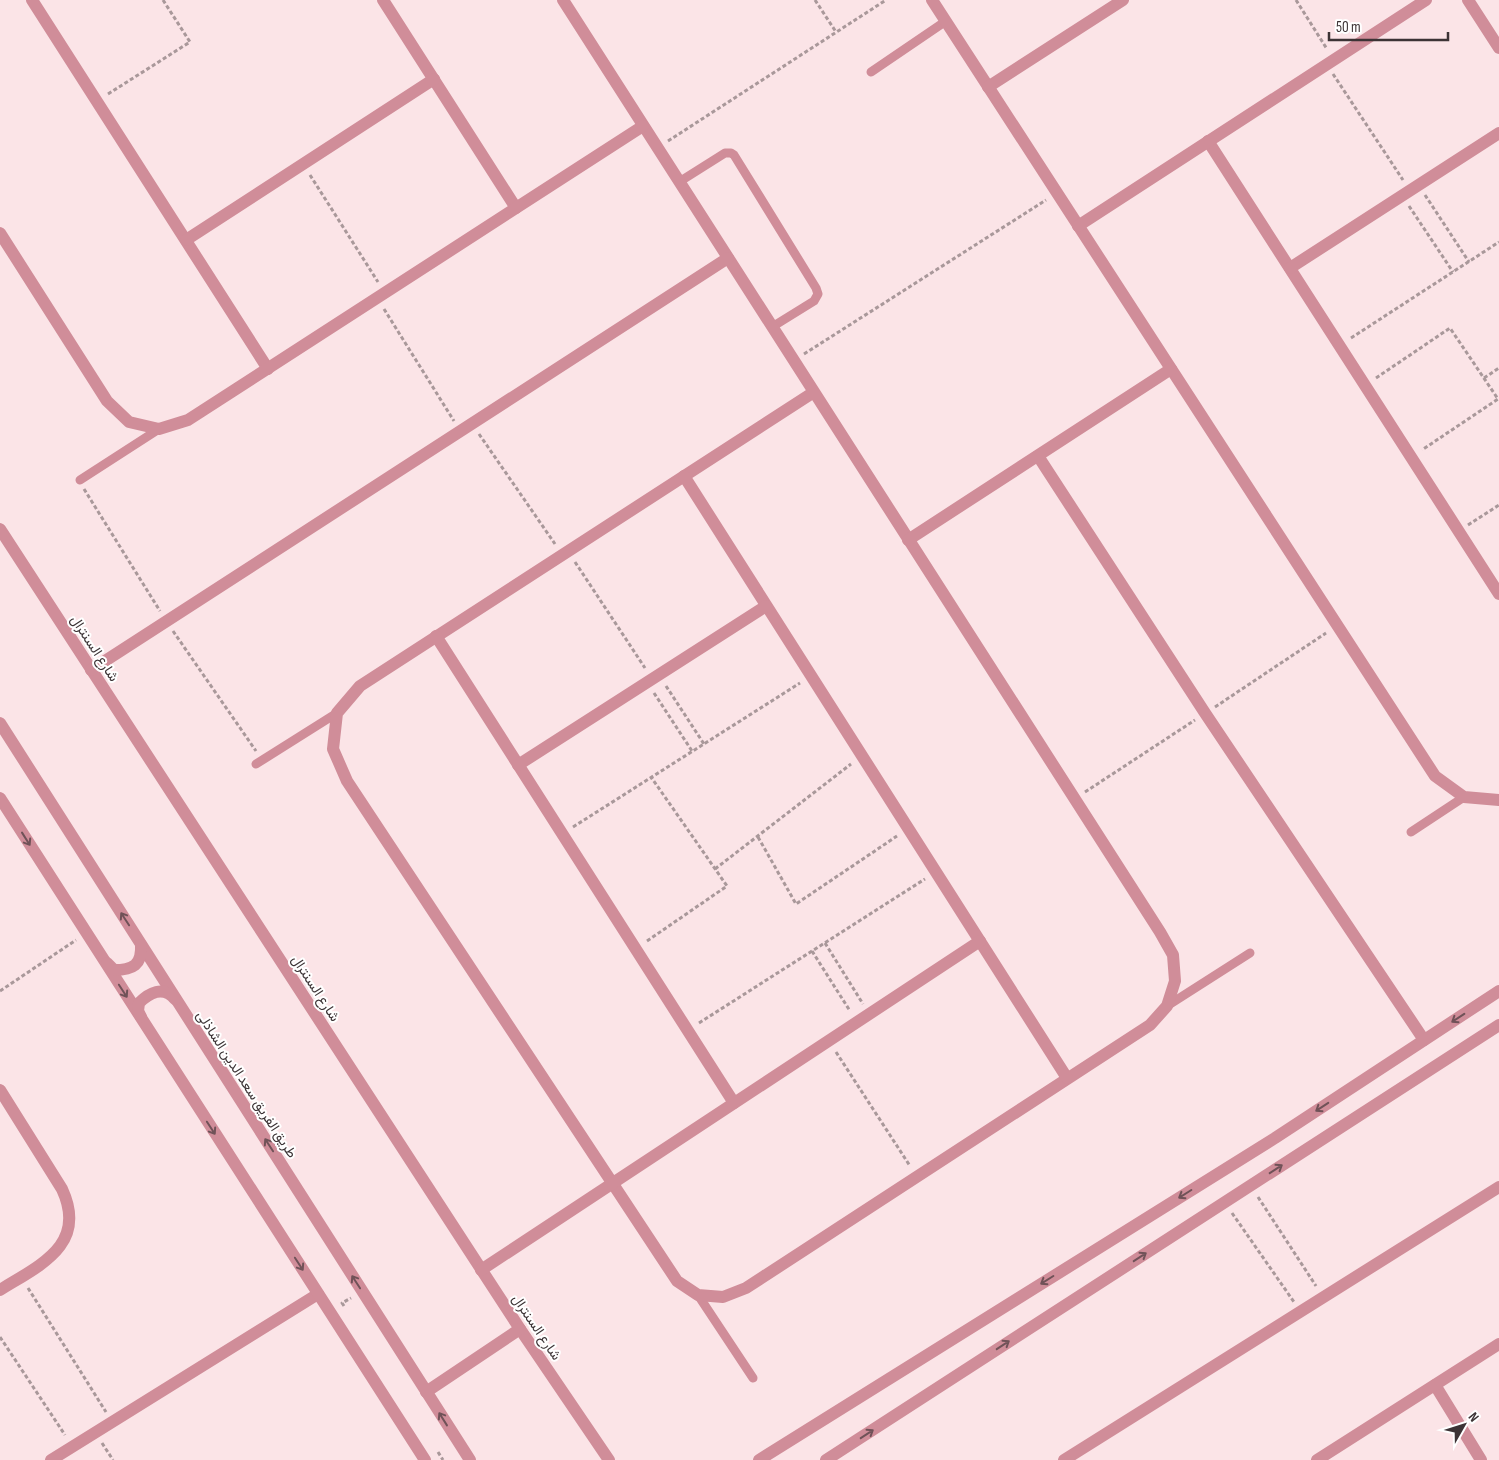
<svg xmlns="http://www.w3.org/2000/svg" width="1499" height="1460" viewBox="0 0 1499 1460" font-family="'Sofia Sans Condensed',Vazirmatn,sans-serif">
<rect width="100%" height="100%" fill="#fbe4e7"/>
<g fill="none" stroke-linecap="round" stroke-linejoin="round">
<g stroke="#a9989a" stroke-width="3" stroke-dasharray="4 2.5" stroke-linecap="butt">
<path d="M 815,0 L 836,32"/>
<path d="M 1296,0 L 1327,49"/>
<path d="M 1333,74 L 1403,180"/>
<path d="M 108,94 L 190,42 L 163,0"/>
<path d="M 668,141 L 886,0"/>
<path d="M 310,175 L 378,282"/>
<path d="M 1425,195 L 1469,262"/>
<path d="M 1409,206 L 1453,272"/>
<path d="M 384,309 L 454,421"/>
<path d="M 1351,338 L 1499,242"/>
<path d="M 804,354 L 1046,200"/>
<path d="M 1376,378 L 1450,328 L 1498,399 L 1422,450"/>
<path d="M 1484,378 L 1499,368"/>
<path d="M 479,434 L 555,544"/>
<path d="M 84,489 L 160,611"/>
<path d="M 1468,525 L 1499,505"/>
<path d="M 575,562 L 645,668"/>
<path d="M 173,631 L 256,751"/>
<path d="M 666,686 L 704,744"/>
<path d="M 654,693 L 692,751"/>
<path d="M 1215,707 L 1326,633"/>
<path d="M 1085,792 L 1195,720"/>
<path d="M 573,827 L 800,683"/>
<path d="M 758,837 L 796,904 L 897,836"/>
<path d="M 715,869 L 851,764"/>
<path d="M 647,941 L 727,886 L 651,777"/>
<path d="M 825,943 L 863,1004"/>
<path d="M 812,951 L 850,1011"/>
<path d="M 0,991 L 76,940"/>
<path d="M 699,1023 L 925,879"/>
<path d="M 836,1052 L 910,1166"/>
<path d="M 1258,1197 L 1316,1286"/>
<path d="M 1232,1213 L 1294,1302"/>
<path d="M 28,1288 L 106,1412"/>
<path d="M 344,1306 L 342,1303 L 351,1298"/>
<path d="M 0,1337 L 65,1435"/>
<path d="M 102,1443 L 113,1460"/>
<path d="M 438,1452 L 443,1460"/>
</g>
<g stroke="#d08d99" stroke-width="9">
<path d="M 871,72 L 946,21"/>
<path d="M 679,182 L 725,153 L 731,153 L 734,155 L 816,288 L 818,294 L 814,301 L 772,327"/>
<path d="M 80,480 L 159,429"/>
<path d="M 256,764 L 337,713"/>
<path d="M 1411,832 L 1464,797"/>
<path d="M 1167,1006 L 1250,953"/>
<path d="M 698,1295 L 753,1378"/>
</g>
<g stroke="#d08d99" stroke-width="12">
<path d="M 32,0 L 268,369"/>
<path d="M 383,0 L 516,208"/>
<path d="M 563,0 L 1160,932 L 1173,955 L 1175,981 L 1167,1006 L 1150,1025 L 746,1288 L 723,1297 L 698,1295 L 677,1281 L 347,781 L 333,749 L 337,713 L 360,686 L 814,392"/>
<path d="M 932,0 L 1435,776 L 1464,797 L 1499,800"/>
<path d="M 1468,0 L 1499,48"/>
<path d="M 988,87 L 1123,0"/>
<path d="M 1208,141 L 1499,594"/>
<path d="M 1078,226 L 1426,0"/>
<path d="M 0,233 L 107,401 L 129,422 L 159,429 L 188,420 L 643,126"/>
<path d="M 186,240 L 434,79"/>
<path d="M 1290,268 L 1499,133"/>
<path d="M 1038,456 L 1205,713 L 1424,1040"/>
<path d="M 684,476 L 1067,1078"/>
<path d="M 0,529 L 520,1329 L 609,1460"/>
<path d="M 908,540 L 1171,369"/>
<path d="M 436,636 L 734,1103"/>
<path d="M 91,670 L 728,258"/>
<path d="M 518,765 L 766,606"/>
<path d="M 0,1090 L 62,1189 C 88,1245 40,1265 0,1290"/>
<path d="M 481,1270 L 980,941"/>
<path d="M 1435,1385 L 1481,1460"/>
<path d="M 426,1392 L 520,1329"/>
<path d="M 51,1460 L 318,1294"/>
<path d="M 759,1460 L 1275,1138 L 1499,991"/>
<path d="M 826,1460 L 1499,1025"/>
<path d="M 1064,1460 L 1499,1187"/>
<path d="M 1317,1460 L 1499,1344"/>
</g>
<g stroke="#d08d99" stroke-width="12">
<path d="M 0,723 L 470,1460"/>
<path d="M 0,798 L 425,1460"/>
<path d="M 107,963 L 114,970 C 133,970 142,965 141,945"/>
<path d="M 141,1017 L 138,1011 L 139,1003 C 149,993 163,985 175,999"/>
</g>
</g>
<defs><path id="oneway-shaft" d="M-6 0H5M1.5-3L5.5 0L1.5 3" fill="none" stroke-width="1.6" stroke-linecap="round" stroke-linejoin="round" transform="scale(1.25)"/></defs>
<g stroke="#705258">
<use href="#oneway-shaft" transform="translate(26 839) rotate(58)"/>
<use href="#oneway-shaft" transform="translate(125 919) rotate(-123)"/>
<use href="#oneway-shaft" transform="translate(123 991) rotate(57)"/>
<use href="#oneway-shaft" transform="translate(1458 1018) rotate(147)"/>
<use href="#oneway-shaft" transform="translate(1322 1107) rotate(147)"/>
<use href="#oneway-shaft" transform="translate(211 1128) rotate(57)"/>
<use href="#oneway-shaft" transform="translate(269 1145) rotate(-123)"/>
<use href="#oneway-shaft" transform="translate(1276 1169) rotate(-33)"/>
<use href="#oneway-shaft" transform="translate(1185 1194) rotate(148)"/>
<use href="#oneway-shaft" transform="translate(1140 1257) rotate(-33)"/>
<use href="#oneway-shaft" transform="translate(299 1264) rotate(57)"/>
<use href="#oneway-shaft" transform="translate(1047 1280) rotate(148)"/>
<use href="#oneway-shaft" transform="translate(356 1282) rotate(-123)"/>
<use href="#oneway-shaft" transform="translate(1003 1345) rotate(-33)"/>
<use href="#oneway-shaft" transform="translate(443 1419) rotate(-122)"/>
<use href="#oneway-shaft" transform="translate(867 1434) rotate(-33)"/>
</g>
<g text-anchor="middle" stroke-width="4" stroke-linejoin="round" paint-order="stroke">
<g font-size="14" fill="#3c3335" stroke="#fff">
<text transform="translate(95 648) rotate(57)" y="5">شارع السنترال</text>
<text transform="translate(316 988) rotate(57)" y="5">شارع السنترال</text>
<text transform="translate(247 1084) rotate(57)" y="5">طريق الفريق سعد الدين الشاذلى</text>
<text transform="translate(537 1327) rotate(56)" y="5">شارع السنترال</text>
</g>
</g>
<g transform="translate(1464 1425) rotate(51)" stroke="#ffffff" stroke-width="4" paint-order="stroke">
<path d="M0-4L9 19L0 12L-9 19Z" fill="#3c3335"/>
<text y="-8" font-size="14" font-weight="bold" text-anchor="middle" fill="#3c3335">N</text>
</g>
<path d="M1329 32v8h119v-8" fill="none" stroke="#3c3335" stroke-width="2.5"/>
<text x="1336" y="32" font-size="15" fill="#3c3335" stroke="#ffffff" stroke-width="4" paint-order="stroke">50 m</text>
</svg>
